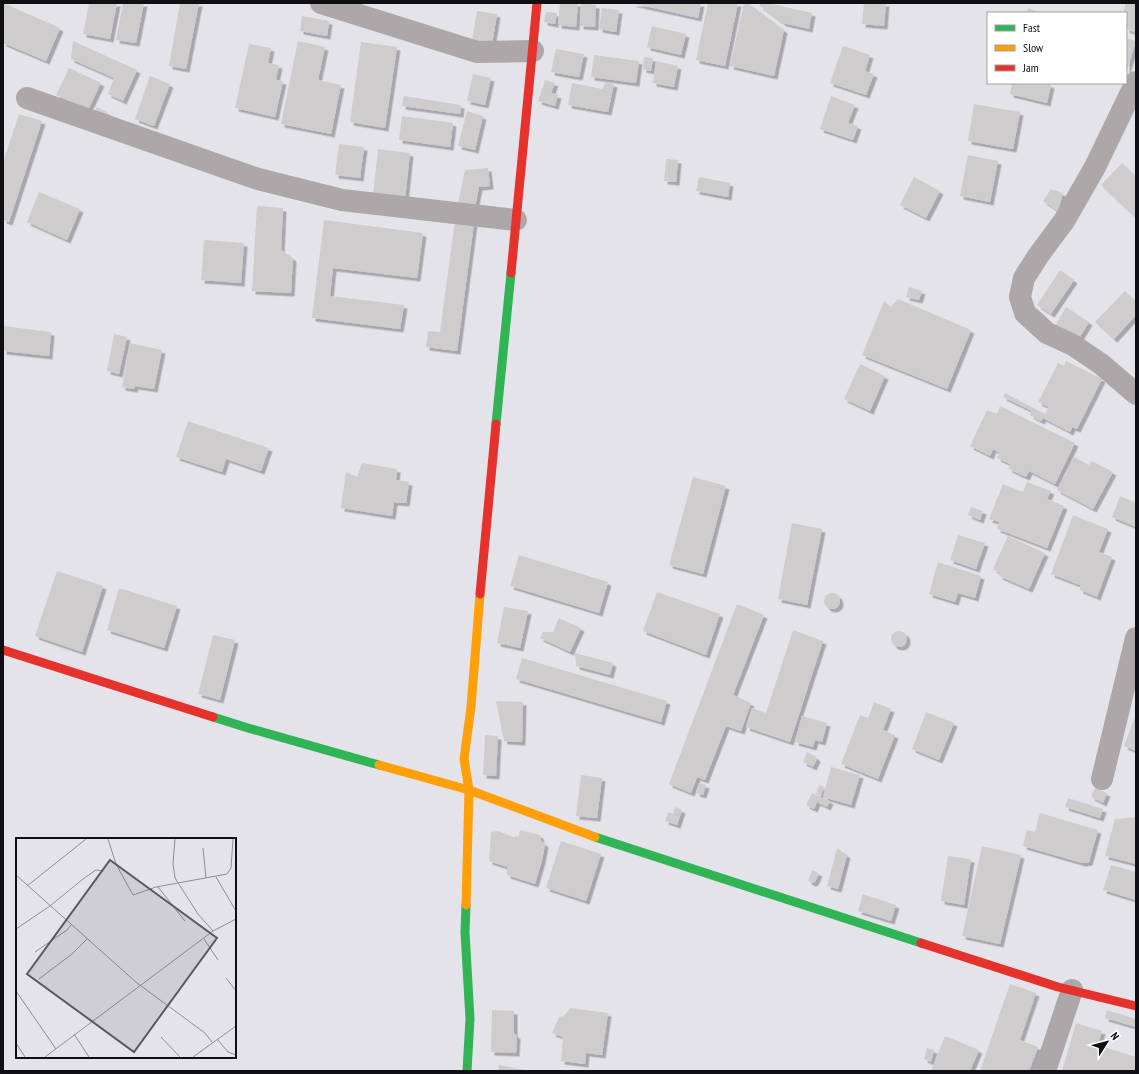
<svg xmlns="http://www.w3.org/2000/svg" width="1139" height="1074" viewBox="0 0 1139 1074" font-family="'PT Sans Narrow',sans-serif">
<defs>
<filter id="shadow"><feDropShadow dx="3.5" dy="3.5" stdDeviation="0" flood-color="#0004"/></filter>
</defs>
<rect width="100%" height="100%" fill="#e4e3ea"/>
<g fill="#cfccce" filter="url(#shadow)">
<path d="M 3,3 L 60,28 L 46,61 L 3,43 Z"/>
<path d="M 89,3 L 117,3 L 110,39 L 83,34 Z"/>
<path d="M 123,3 L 144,3 L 136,43 L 116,40 Z"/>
<path d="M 180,3 L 199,3 L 186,69 L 169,66 Z"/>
<path d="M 560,3 L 578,3 L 576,27 L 558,25 Z"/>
<path d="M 581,3 L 596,5 L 595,27 L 580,26 Z"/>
<path d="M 631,3 L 701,3 L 698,18 Z"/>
<path d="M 708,3 L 738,3 L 725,66 L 696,60 Z"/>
<path d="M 744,3 L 748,3 L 784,30 L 774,76 L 730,66 Z"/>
<path d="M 760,3 L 768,3 L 812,13 L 809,29 L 783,23 L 760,6 Z"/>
<path d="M 864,3 L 886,3 L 884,26 L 862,24 Z"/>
<path d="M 1126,3 L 1136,3 L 1136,33 L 1126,29 L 1126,13 L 1123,13 Z"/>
<path d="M 602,8 L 619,10 L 616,32 L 599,29 Z"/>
<path d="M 1028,8 L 1041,13 L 1026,13 Z"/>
<path d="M 477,11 L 497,14 L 492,44 L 472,41 Z"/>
<path d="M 546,12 L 557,13 L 555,24 L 544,22 Z"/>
<path d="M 302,16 L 329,21 L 327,36 L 300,31 Z"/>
<path d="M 652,26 L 686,34 L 681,55 L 647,47 Z"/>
<path d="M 1126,38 L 1136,41 L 1126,73 Z"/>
<path d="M 73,41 L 137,70 L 123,101 L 108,94 L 114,78 L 71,59 Z"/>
<path d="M 298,41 L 325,47 L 318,80 L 341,85 L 331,134 L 281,124 Z"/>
<path d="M 361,42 L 397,47 L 385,128 L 350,122 Z"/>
<path d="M 249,44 L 271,48 L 268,63 L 279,65 L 276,80 L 283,81 L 275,117 L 235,108 Z"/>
<path d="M 843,46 L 870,55 L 865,71 L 874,74 L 866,95 L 830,83 Z"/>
<path d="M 556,49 L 584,54 L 579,77 L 551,72 Z"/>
<path d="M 594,55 L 639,61 L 636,83 L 591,77 Z"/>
<path d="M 644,57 L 653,58 L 651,71 L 643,69 Z"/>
<path d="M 656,61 L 678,66 L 674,87 L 653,83 Z"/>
<path d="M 69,68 L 101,83 L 88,110 L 56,95 Z"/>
<path d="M 473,74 L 491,78 L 485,105 L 467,101 Z"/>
<path d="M 150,76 L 170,84 L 154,126 L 135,119 Z"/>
<path d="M 545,80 L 555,83 L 551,93 L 558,95 L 555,106 L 538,101 Z"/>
<path d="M 606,82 L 614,84 L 608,112 L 568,105 L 572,83 L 602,89 Z"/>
<path d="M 1012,83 L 1045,83 L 1051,85 L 1047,103 L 1010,94 Z"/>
<path d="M 404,96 L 461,105 L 460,114 L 402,106 Z"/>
<path d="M 831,96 L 855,105 L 848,123 L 858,126 L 853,140 L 820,129 Z"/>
<path d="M 974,104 L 1020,112 L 1013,149 L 968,141 Z"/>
<path d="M 97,107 L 107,112 L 103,120 L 93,115 Z"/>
<path d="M 467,111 L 483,116 L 475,150 L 458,146 Z"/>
<path d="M 19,114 L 42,121 L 9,222 L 3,220 L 3,162 Z"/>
<path d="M 402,116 L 453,123 L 450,147 L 399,140 Z"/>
<path d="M 339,144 L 364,147 L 360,178 L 335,175 Z"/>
<path d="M 378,149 L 410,153 L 405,199 L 373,195 Z"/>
<path d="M 968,155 L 998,161 L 990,202 L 960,196 Z"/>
<path d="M 666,159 L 678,160 L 676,182 L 664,181 Z"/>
<path d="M 1122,163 L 1136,177 L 1136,218 L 1101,185 Z"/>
<path d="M 488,168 L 490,186 L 479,187 L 475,207 L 458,203 L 465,170 Z"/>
<path d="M 699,177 L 730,183 L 728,197 L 696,191 Z"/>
<path d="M 914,177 L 940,191 L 926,218 L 900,205 Z"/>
<path d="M 1051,189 L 1063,193 L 1058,211 L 1043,201 Z"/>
<path d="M 39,192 L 80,209 L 67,240 L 27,222 Z"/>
<path d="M 257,206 L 283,208 L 281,250 L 293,258 L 291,293 L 252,291 Z"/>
<path d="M 324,220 L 423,233 L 417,278 L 333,268 L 330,296 L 404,305 L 400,329 L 312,318 Z"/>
<path d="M 455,220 L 474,223 L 457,351 L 426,347 L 428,331 L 440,332 Z"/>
<path d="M 204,240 L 244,243 L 241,283 L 201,280 Z"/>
<path d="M 1060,270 L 1074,280 L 1051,314 L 1037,305 Z"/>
<path d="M 909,287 L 922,291 L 919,300 L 906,297 Z"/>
<path d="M 1125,291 L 1136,302 L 1136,315 L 1114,339 L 1095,322 Z"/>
<path d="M 898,299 L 971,330 L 947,389 L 862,355 L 884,301 L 890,307 Z"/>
<path d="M 1066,307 L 1089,322 L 1078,340 L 1055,326 Z"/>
<path d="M 3,326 L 51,332 L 49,356 L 3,351 Z"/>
<path d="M 114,334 L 127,337 L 119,374 L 107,371 Z"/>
<path d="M 130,343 L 162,350 L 154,389 L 135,386 L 134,389 L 122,387 Z"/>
<path d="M 1066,361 L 1102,379 L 1077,429 L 1072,427 L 1070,432 L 1043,418 L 1041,421 L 1030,415 L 1032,411 L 1003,397 L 1005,393 L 1045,414 L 1049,407 L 1038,402 L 1058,363 L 1064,366 Z"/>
<path d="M 860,364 L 885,376 L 870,411 L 844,399 Z"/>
<path d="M 1000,406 L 1075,443 L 1055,484 L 1029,471 L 1026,477 L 1009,469 L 1010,464 L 997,458 L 1000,453 L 993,449 L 990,456 L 970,446 L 987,410 L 997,414 Z"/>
<path d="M 188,421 L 269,448 L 261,471 L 226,459 L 222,472 L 176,457 Z"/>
<path d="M 1074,457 L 1089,465 L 1092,461 L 1113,472 L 1093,509 L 1057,490 Z"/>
<path d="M 362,463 L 397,469 L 396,480 L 409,482 L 406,503 L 394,502 L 392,516 L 341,508 L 346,472 L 357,477 Z"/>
<path d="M 693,477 L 726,486 L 703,574 L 669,565 Z"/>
<path d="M 1027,482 L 1051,491 L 1047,499 L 1064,506 L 1047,548 L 997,529 L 999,522 L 989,519 L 1003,484 L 1023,492 Z"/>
<path d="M 1120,496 L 1136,503 L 1136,527 L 1112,517 Z"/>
<path d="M 971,507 L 983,511 L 980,520 L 968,515 Z"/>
<path d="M 1073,515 L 1108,529 L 1099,552 L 1112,557 L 1097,597 L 1080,590 L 1080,585 L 1051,574 Z"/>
<path d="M 792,523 L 822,529 L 807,605 L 778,599 Z"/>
<path d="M 958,535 L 985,543 L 976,569 L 950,560 Z"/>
<path d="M 1008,536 L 1045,553 L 1029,589 L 999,576 L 1000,573 L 993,569 Z"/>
<path d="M 519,555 L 608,582 L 599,613 L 510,586 Z"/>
<path d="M 938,562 L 981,576 L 975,598 L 958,593 L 955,602 L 929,594 Z"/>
<path d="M 57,571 L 103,586 L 82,652 L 35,636 Z"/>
<path d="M 119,588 L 177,606 L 164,648 L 107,630 Z"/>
<path d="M 657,592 L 720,614 L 706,655 L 643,631 Z"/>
<circle cx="832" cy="601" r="8"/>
<path d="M 737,604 L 764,615 L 733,695 L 751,703 L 741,731 L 726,726 L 705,780 L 697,777 L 691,793 L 669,784 Z"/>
<path d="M 504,607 L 528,611 L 520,648 L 497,643 Z"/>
<path d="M 559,618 L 581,628 L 570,652 L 540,638 L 543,632 L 553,632 Z"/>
<path d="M 793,630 L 823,641 L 790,742 L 746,727 L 752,708 L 766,713 Z"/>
<circle cx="899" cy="639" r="8"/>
<path d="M 213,635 L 235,640 L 220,700 L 198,694 Z"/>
<path d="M 575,653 L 613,663 L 610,675 L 576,666 Z"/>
<path d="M 522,658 L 667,701 L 661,722 L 516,679 Z"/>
<path d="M 496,701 L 523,702 L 522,742 L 504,741 Z"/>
<path d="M 874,702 L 891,709 L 883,730 L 895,735 L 878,779 L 841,764 L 860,715 L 868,718 Z"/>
<path d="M 926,712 L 954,723 L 939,760 L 912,749 Z"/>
<path d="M 1136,714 L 1136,751 L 1124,746 Z"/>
<path d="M 802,716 L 827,723 L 822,742 L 815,740 L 813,747 L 795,742 Z"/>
<path d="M 485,735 L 498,736 L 496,776 L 483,775 Z"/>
<path d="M 807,752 L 815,756 L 817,759 L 813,767 L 803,762 Z"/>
<path d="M 831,767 L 860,775 L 851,805 L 823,797 Z"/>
<path d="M 581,775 L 602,778 L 597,818 L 576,816 Z"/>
<path d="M 699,783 L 706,785 L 703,795 L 696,793 Z"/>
<path d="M 819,785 L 824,787 L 821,796 L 816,794 Z"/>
<path d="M 1095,788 L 1107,793 L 1103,803 L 1091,797 Z"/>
<path d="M 812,793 L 830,801 L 827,807 L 817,802 L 814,809 L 806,805 Z"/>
<path d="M 1068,798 L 1103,809 L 1100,818 L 1065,807 Z"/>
<path d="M 675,807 L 682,810 L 677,825 L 665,821 L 668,812 L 673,814 Z"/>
<path d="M 1040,813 L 1098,830 L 1089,862 L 1082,863 L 1023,846 L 1027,830 L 1035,832 Z"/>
<path d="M 1136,817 L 1136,864 L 1105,856 L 1115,819 Z"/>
<path d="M 520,830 L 540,835 L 541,841 L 545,844 L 542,860 L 535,884 L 507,875 L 507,867 L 489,861 L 491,832 L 498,831 L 513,837 L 519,836 Z"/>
<path d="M 561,841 L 601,854 L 586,901 L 546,888 Z"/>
<path d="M 982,846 L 1021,855 L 1000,944 L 962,936 Z"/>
<path d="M 837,848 L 847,855 L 838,889 L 827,886 Z"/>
<path d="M 948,856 L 971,859 L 964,905 L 941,901 Z"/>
<path d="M 1111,865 L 1136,872 L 1136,900 L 1103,890 Z"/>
<path d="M 812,870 L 819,873 L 815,882 L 812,883 L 808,881 Z"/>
<path d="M 863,894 L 896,905 L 891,921 L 858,911 Z"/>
<path d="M 1010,984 L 1036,993 L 1020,1040 L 1038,1047 L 1029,1071 L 980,1071 Z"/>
<path d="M 570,1008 L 608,1013 L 602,1055 L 586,1053 L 585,1064 L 561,1061 L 563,1037 L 552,1033 L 559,1017 L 564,1016 Z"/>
<path d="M 492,1010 L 514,1011 L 514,1033 L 517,1036 L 516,1053 L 491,1052 Z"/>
<path d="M 1107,1010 L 1136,1019 L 1136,1027 L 1105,1018 Z"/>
<path d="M 1076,1023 L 1102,1031 L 1098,1045 L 1136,1057 L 1136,1071 L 1062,1071 Z"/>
<path d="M 945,1036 L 979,1050 L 970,1071 L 931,1071 Z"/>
<path d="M 927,1048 L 934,1050 L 931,1062 L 924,1059 Z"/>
<path d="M 499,1065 L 524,1070 L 524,1071 L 498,1071 Z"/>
</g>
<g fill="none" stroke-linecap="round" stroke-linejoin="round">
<g stroke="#ada7a9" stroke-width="22">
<path d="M 321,3 L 477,52 L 533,51"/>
<path d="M 1136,82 L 1095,167 L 1064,221 L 1038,256 L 1024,278 L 1020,297 L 1025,313 L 1047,333 L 1073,345 L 1101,364 L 1136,394"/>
<path d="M 27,98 L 258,179 L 342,200 L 516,220"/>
<path d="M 1102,779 L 1136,638"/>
<path d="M 1045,1071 L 1072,990"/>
</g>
<g stroke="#30b455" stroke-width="9">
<path d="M 496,424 L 511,273"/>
<path d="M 213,717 L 248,728 L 379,765"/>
<path d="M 595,837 L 921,943"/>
<path d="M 466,905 L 465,932 L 470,1019 L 467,1071"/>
</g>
<g stroke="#ff9f0a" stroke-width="9">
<path d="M 379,765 L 469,790 L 595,837"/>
<path d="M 466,905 L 469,790 L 464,759 L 471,707 L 480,594"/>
</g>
<g stroke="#e5322d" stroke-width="9">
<path d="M 511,273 L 537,3"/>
<path d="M 480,594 L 496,424"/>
<path d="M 3,650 L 213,717"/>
<path d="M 921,943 L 1058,987 L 1136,1006"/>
</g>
</g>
<g transform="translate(16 838)">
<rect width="220" height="220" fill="#e4e3ea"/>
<path fill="none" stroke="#8f8e94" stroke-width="1" d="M 92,1 L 100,26 L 117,57 L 140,49 L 211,36 L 215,30 L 217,1M 159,1 L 157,26 L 159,40 L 182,76 L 197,93 L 220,81M 187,10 L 190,40M 0,37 L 121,145 L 189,195 L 196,204M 200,39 L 220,73M 11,48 L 70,1M 142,49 L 169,83M 0,91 L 34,68 L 67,41 L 80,32 L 87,33M 188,101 L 202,122M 19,114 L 51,92 L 55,87M 210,140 L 220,153M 23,141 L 56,116 L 71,101M 0,153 L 40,211M 58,196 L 73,219M 145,199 L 164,219M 201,201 L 212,214 L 220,217M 0,205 L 9,219M 29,219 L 197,93M 177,219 L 220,188"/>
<path fill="#5a595e" fill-opacity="0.15" stroke="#5a595e" stroke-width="2" d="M 94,22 L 201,100 L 118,214 L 11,136 Z"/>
<rect width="220" height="220" fill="none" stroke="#0f0f13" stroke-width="2"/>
</g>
<rect width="1139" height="1074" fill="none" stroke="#0f0f13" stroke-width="8"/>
<rect x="987" y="12" width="140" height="72" fill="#ffffff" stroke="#9f9fa1"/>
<rect x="995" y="25" width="20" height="6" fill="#30b455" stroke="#9f9fa1"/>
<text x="1023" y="32" font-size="12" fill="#0f0f13">Fast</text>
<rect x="995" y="45" width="20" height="6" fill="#ff9f0a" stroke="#9f9fa1"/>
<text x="1023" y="52" font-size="12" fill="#0f0f13">Slow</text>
<rect x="995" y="65" width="20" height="6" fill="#e5322d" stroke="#9f9fa1"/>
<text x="1023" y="72" font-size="12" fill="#0f0f13">Jam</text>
<g transform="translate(1107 1042) rotate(54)" stroke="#ffffff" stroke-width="3" paint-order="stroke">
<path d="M0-3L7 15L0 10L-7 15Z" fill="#0f0f13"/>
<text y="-6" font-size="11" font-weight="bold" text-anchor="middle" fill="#0f0f13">N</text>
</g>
</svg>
